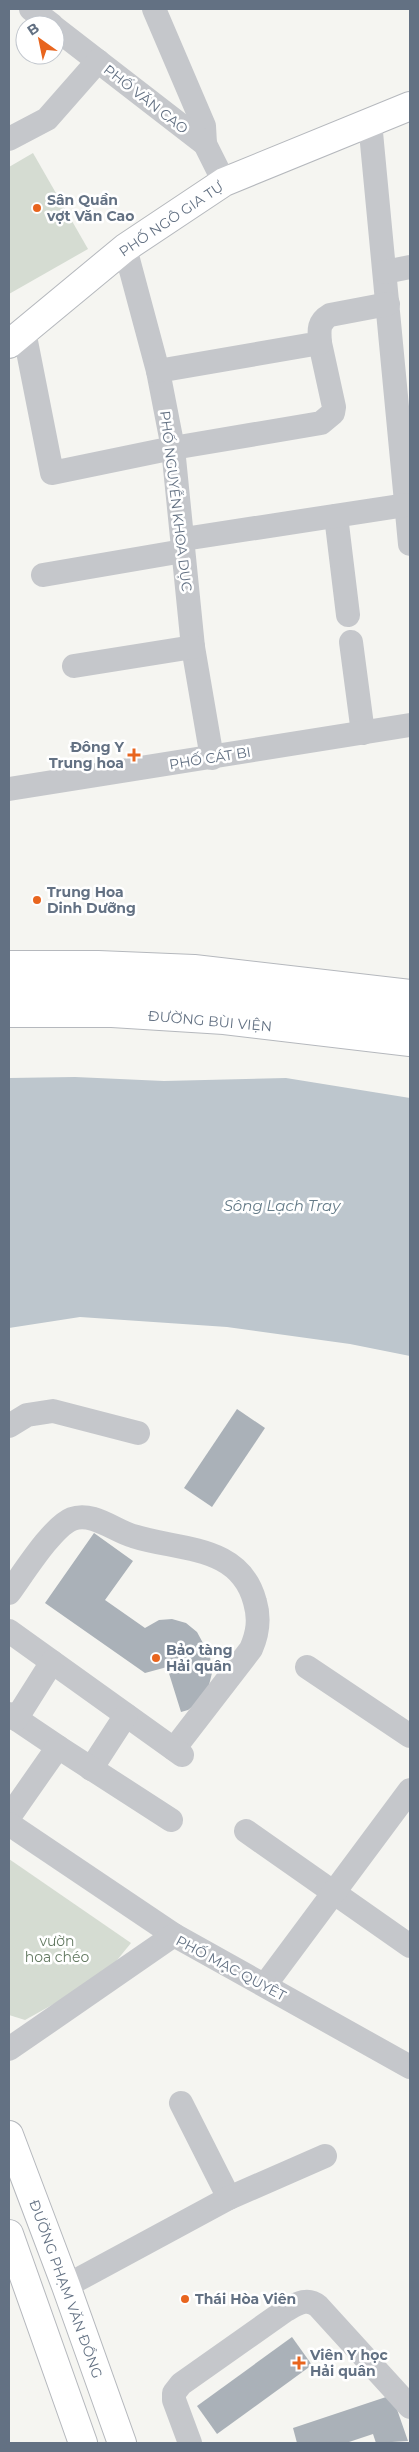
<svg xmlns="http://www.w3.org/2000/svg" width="419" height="2452" viewBox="0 0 419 2452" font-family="Montserrat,sans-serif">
<rect width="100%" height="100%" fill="#f5f5f1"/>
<g fill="#d5dcd2">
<path d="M 33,153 L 88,249 L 9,294 L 9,167 Z"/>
<path d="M 9,1859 L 131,1943 L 104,1976 L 25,2020 L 9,2015 Z"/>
</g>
<path fill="#bdc6cd" d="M 75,1077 L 164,1081 L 286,1078 L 410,1098 L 410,1356 L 350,1344 L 227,1327 L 80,1317 L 9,1328 L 9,1078 Z"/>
<g fill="#aab1b8">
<path d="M 237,1409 L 265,1428 L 212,1507 L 184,1488 Z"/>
<path d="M 94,1533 L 133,1561 L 105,1600 L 145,1628 L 159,1620 L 172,1619 L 186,1623 L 197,1632 L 210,1656 L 212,1673 L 208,1689 L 200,1701 L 188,1710 L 181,1712 L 167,1667 L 145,1673 L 45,1603 Z"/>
<path d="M 292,2337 L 312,2365 L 217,2434 L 197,2406 Z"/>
<path d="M 392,2395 L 408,2441 L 376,2443 L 373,2434 L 346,2443 L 297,2443 L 293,2428 Z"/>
</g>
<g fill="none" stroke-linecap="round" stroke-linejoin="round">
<defs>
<g id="major">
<path d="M 9,344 L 125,248 L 224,182 L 410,106"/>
<path d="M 9,965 L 98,965 L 194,969 L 410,994"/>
<path d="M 9,989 L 113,989 L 227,996 L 410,1018"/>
<path d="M 9,1013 L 112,1013 L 224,1020 L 410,1042"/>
<path d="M 9,2135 L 66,2286 L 122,2443"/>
<path d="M 9,2234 L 83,2443"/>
</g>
</defs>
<use href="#major" stroke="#b5b8bd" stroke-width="30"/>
<g stroke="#c5c7cb" stroke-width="24">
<path d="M 31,9 L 52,25"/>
<path d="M 154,9 L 204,126 L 205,144"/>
<path d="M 55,28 L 205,144 L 224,182"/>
<path d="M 370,122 L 410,544"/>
<path d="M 9,139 L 47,119 L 98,61"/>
<path d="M 125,248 L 158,371 L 173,448 L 193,647 L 212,758"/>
<path d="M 385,272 L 410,267"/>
<path d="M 24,331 L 52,473 L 173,448 L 321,423 L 333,413 L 334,407 L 320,343"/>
<path d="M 158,371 L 320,343 C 319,330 318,322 330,315 L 388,304"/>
<path d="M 336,516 L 348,615"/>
<path d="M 184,539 L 406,505"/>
<path d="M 43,575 L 183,551"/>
<path d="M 351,642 L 363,733"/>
<path d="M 74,666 L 193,647"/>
<path d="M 9,789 L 410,725"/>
<path d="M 9,1426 L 27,1415 L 53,1411 L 138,1433"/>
<path d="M 9,1593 C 23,1574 52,1527 72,1519 C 92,1511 115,1531 133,1536 C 179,1551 240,1544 255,1602 C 260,1619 258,1633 251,1649 L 174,1749"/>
<path d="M 9,1631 L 182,1755"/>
<path d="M 307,1667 L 410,1736"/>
<path d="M 9,1714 L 58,1747"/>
<path d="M 16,1719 L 52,1662"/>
<path d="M 91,1769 L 126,1715"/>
<path d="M 9,1817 L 58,1747 L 171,1820"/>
<path d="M 9,1824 L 174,1935"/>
<path d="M 246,1831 L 410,1946"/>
<path d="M 265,1985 L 410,1790"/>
<path d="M 9,2049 L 174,1935 L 410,2067"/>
<path d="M 181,2103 L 229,2198"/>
<path d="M 66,2286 L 229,2198 L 325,2156"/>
<path d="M 190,2443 L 174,2400 L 174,2393 L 181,2384 L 286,2310 C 297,2304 307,2297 318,2306 L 410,2407"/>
</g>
<use href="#major" stroke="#fff" stroke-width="28"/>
</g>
<g fill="#e8651e" stroke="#fff" stroke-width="2">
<circle cx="37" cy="208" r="5"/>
<path d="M131.5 747.5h5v5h5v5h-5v5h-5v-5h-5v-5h5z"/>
<circle cx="37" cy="900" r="5"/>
<circle cx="156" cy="1658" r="5"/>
<circle cx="185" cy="2299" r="5"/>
<path d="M296.5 2355.5h5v5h5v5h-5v5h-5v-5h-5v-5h5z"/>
</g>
<g text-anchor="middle" stroke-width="5" stroke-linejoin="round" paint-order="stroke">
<g font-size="14" fill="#637183" stroke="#fff">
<text transform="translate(146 99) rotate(38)" y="5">PHỐ VĂN CAO</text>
<text transform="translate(171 219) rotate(-34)" y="5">PHỐ NGÔ GIA TỰ</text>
<text transform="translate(176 501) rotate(83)" y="5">PHỐ NGUYỄN KHOA DỤC</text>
<text transform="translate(210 758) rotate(-9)" y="5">PHỐ CÁT BI</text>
<text transform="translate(210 1021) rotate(5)" y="5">ĐƯỜNG BÙI VIỆN</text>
<text transform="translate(231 1968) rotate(28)" y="5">PHỐ MẠC QUYÊT</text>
<text transform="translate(66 2289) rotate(70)" y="5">ĐƯỜNG PHẠM VĂN ĐỒNG</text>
</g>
<g font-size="14" font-weight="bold" fill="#637183" stroke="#fff" text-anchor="start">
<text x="47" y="205">Sân Quần<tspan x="47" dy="16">vợt Văn Cao</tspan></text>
<text x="124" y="752" text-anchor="end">Đông Y<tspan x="124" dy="16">Trung hoa</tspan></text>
<text x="47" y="897">Trung Hoa<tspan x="47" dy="16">Dinh Dưỡng</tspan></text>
<text x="166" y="1655">Bảo tàng<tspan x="166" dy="16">Hải quân</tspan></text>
<text x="195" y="2304">Thái Hòa Viên</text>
<text x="310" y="2360">Viên Y học<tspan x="310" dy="16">Hải quân</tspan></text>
</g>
<g font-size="14" fill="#647a62" stroke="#fff">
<text x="57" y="1946">vườn<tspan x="57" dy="16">hoa chéo</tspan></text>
</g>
<g font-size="15" font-style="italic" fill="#637a87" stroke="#fff">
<text x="282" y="1211">Sông Lạch Tray</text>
</g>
</g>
<rect width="419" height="2452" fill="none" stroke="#637183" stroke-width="20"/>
<g transform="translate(40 40) rotate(327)"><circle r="24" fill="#ffffff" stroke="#c1c6cd"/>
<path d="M0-4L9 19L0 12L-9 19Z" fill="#e8651e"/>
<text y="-8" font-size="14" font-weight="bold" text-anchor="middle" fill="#637183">B</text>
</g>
</svg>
